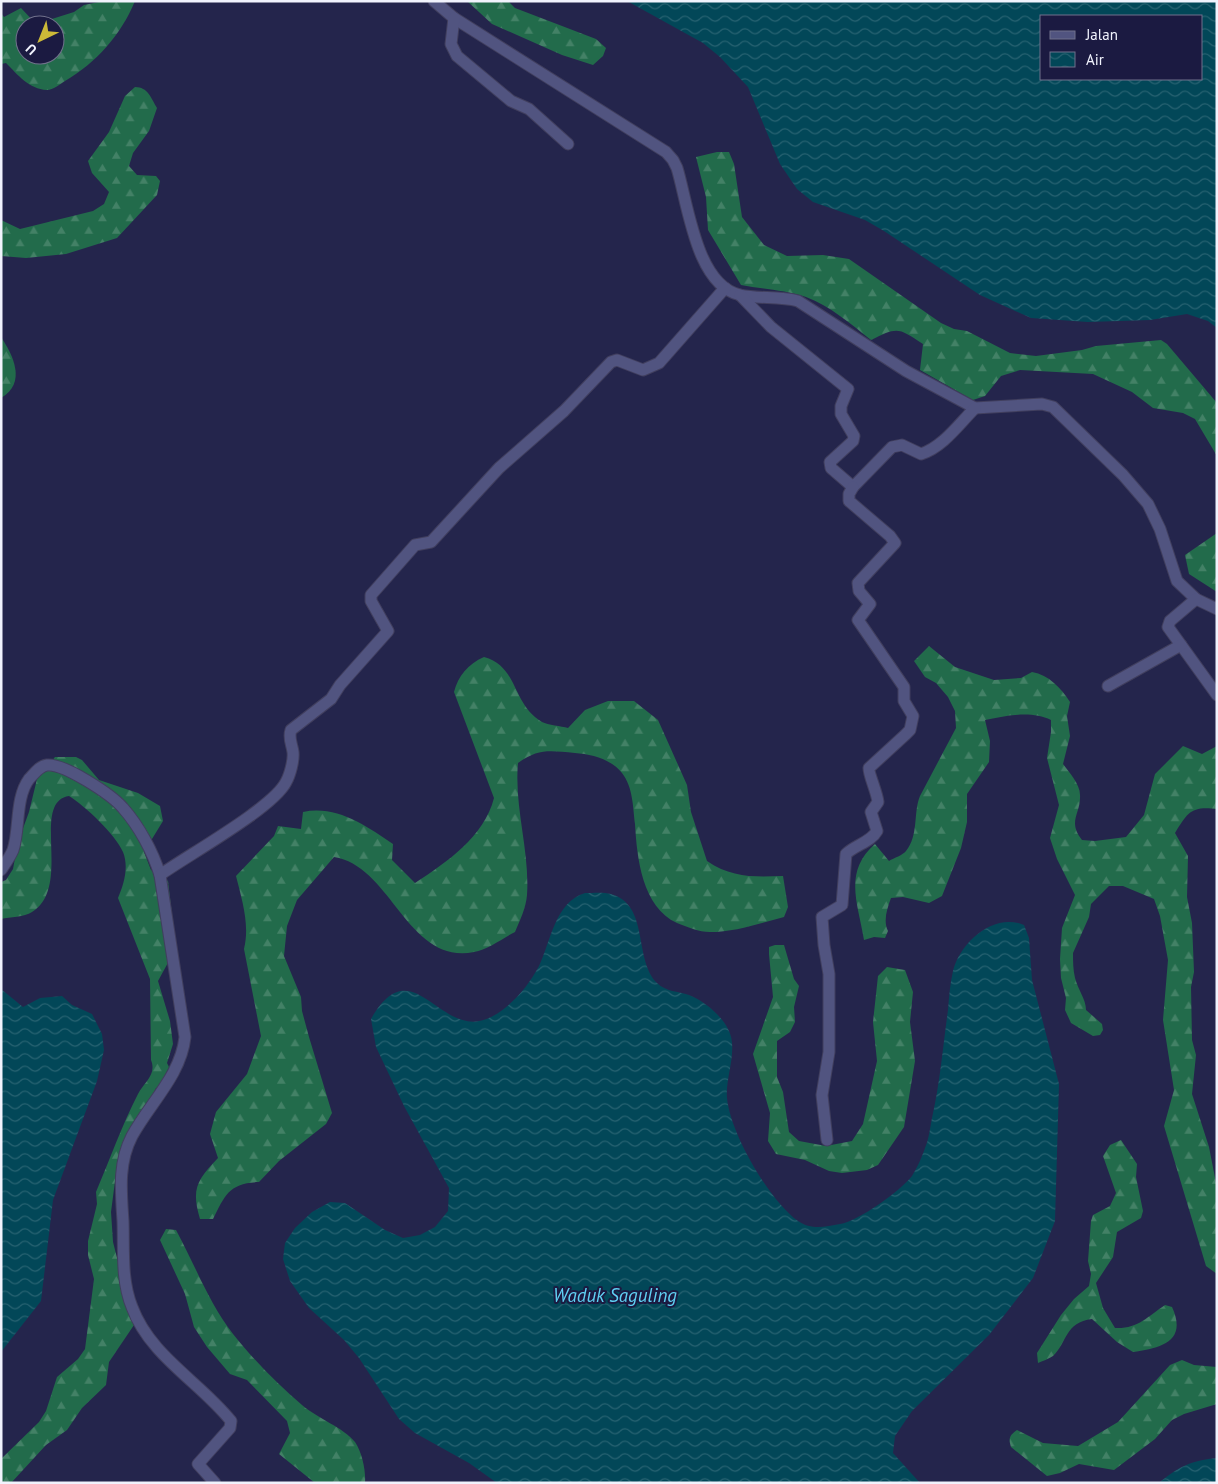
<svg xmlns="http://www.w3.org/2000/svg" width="1218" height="1484" viewBox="0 0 1218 1484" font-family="'PT Sans',sans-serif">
<defs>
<pattern id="forest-firs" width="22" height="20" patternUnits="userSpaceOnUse" patternTransform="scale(1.25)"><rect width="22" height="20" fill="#226b4b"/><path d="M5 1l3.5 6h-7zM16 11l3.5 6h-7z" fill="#438166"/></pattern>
<pattern id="water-waves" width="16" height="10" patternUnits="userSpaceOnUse" patternTransform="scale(1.25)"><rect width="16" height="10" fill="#024758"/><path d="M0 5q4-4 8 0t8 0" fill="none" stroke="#276271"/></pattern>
</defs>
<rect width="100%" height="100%" fill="#24254c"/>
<g fill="url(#forest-firs)" fill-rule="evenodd">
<path d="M 104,1 L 135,1 C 121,35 96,63 65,81 C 60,84 53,90 47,90 C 29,89 18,75 6,63 L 1,64 L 1,13 L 4,17 L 21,8 L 36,24 L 74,12 L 84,5 ZM 25,25 L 55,25 L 55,55 L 25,55 Z"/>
<path d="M 467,1 L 508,1 L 515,8 L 596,39 L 606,48 L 603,56 L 593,65 L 562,55 L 492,24 Z"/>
<path d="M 135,87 C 148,87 151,98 157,108 L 149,131 L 133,153 L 129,166 L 137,175 L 156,176 L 160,181 L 157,195 L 117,238 L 66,254 L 26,258 L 1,256 L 1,220 L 20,229 L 93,211 L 104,204 L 109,192 L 92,173 L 88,161 L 109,132 L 125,96 Z"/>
<path d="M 717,152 L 729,152 L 734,164 L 742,217 L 764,245 L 787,256 L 823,255 L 849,259 L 941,323 L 954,329 L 967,331 L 1010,353 L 1036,356 L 1082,350 L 1096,346 L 1161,340 L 1167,344 L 1217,403 L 1217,456 L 1195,419 L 1183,413 L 1153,408 L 1132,392 L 1093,374 L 1020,370 L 1001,376 L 985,396 L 973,400 L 920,370 L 923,344 C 899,328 898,326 871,340 C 851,324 830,306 806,297 C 785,290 762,289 741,285 L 708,230 L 706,197 L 696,157 Z"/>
<path d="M 1,337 C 13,355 27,383 1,398 Z"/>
<path d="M 1217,533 L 1217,592 L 1189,574 L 1185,555 Z"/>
<path d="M 929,646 L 955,667 L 994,680 L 1021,678 L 1032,672 C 1049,675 1061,688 1070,702 L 1067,716 L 1070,736 L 1063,764 C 1069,772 1080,784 1080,795 C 1081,814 1067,821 1082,840 L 1095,841 L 1126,837 L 1144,815 L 1155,774 L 1183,746 L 1202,754 L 1217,746 L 1217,809 C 1191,806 1188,812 1175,833 L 1188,856 L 1187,897 L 1192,923 L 1194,972 L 1191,987 L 1192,1040 L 1196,1055 L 1192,1094 L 1209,1147 L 1217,1188 L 1217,1274 L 1206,1266 L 1164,1126 L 1174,1090 L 1163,1020 L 1168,960 L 1160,916 L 1154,899 L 1123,886 L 1109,886 L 1091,904 L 1089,917 L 1073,953 C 1073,961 1073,970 1075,978 C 1078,990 1086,999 1086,1010 L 1102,1024 L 1103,1030 L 1100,1035 L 1093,1036 L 1071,1023 L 1065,1010 L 1066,998 L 1061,978 L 1060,959 L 1062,928 L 1075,895 L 1057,859 L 1050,838 L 1059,805 L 1047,758 L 1051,732 L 1051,720 C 1031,710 1005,716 985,720 L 990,741 L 989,762 L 967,794 L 967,822 L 961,848 L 942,896 L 929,903 L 903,897 L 891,898 C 887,909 883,921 888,931 L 885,938 L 874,937 L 864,940 C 858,903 843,872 875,844 L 889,861 C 894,858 903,855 906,851 C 919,835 913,813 920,796 L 956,728 L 955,711 L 948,697 L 936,683 L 925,677 L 914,661 Z"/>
<path d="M 484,657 C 519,667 511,703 542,722 C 548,725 561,726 568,728 L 585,710 L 608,701 L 634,701 L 658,720 L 687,785 L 691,812 L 707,861 C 732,878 754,877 783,876 L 788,907 L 784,917 C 760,923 735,932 710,932 C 699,932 687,927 677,923 C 642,907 637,858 635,824 C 633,807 633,787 622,773 C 611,759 591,754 575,753 C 550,751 539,748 518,763 C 514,808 530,851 527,895 C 526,908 520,920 515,932 C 503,938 487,950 474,952 C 407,965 392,866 334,857 L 297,900 L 287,926 L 284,956 L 301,997 L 302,1011 L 309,1037 L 332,1113 L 326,1124 L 279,1161 L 259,1182 C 229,1183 225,1195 213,1219 L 200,1219 C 191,1189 197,1180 218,1158 L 210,1134 L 216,1112 L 247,1074 L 261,1036 L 244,949 C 250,925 242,900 236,876 L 274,836 L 278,826 L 301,829 L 303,812 C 337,805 366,826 393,844 L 392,860 L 415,883 C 447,862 484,837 494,798 L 454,692 C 458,676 468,664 484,657 Z"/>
<path d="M 55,757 L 76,757 L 82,760 L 99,780 L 138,793 L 160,806 L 163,821 L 144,852 L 151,870 L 168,881 L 176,948 L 158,981 L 170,1021 L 173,1044 L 167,1063 L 169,1067 L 159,1087 L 156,1088 L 117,1166 L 111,1212 L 113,1242 L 134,1325 L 109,1362 L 106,1385 L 82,1408 L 67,1430 L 46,1445 L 11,1483 L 1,1483 L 1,1459 L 39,1422 L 46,1411 L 57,1377 L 78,1359 L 85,1349 L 94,1279 L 88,1255 L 88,1241 L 97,1204 L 96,1192 C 110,1159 122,1125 138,1094 C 144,1082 157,1075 151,1060 L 150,979 L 118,898 C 124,884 129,867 123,852 C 115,834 85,806 69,796 C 30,802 73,887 32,912 C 24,917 10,917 1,919 L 1,882 L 6,880 L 13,869 L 18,842 L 29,812 L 37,779 Z"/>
<path d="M 775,945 L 784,945 L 794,979 L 799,986 L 794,1007 L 795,1022 L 790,1032 L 777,1041 L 777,1077 L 783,1092 L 789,1132 L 799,1141 L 826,1146 L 852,1141 L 863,1124 L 877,1061 L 873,1022 L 878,976 L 887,967 L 905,970 L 913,992 L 910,1022 L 915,1061 L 904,1127 L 878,1165 L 867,1170 L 842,1173 L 829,1171 L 805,1160 L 776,1154 L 768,1141 L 770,1113 L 753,1054 L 773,997 L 769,954 L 769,947 Z"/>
<path d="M 1121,1140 L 1137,1164 L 1136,1177 L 1143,1211 L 1141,1218 L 1117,1232 L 1113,1257 L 1096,1283 L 1103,1308 L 1115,1328 C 1138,1329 1147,1317 1165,1305 L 1172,1307 C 1188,1342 1160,1348 1133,1352 L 1117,1342 L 1092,1319 C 1065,1322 1067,1343 1053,1356 C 1049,1359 1042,1361 1038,1363 L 1037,1353 L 1061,1315 L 1074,1299 L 1089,1286 L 1091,1274 L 1088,1261 L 1091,1221 L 1093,1215 L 1110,1206 L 1116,1193 L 1103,1156 L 1110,1145 Z"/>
<path d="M 166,1229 L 176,1230 C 195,1265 209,1303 233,1334 C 253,1359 277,1384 302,1405 C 317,1418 344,1428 355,1442 C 362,1452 366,1471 365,1483 L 315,1483 L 279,1454 L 290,1433 L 287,1421 L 247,1380 L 230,1374 L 207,1347 L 194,1327 L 185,1294 L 160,1240 Z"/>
<path d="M 1182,1360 L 1194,1365 L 1217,1367 L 1217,1404 L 1184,1414 L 1172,1420 L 1155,1439 L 1114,1470 L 1079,1464 L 1060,1473 L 1047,1476 L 1011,1447 C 1008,1438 1010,1435 1017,1430 L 1043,1443 L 1078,1446 L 1118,1422 L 1170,1365 Z"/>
</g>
<g fill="url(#water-waves)" fill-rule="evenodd">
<path d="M 627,1 L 1217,1 L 1217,328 L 1208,321 L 1187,314 L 1150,320 L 1088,322 L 1031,318 L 980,295 L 884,231 L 865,220 L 813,202 L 797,189 L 780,164 L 748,87 L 720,57 L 703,43 ZM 1042,16 L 1202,16 L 1202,79 L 1042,79 Z"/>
<path d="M 585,893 C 593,893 604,892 611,894 C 650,905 633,959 657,983 C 666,992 678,991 689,995 C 703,1000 722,1016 728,1029 C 739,1049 725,1077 727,1098 C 730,1133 769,1200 798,1221 C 811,1230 825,1227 840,1224 C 859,1221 900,1191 912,1176 C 917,1168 922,1157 925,1148 C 929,1139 930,1128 932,1118 C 940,1083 943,1046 948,1010 C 949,997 950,984 953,971 C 960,942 994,912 1024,925 L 1029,938 L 1032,980 L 1059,1084 L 1055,1221 L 1033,1278 L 989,1335 L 912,1411 L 895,1436 L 893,1453 L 920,1483 L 497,1483 L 469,1463 L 415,1433 L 399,1419 L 359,1358 L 344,1340 L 309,1308 L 290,1281 L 283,1259 L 285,1243 L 295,1228 L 312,1212 L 330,1202 L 345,1203 L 385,1230 L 403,1238 L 420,1235 L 435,1227 L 448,1211 L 449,1188 L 404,1106 L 376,1047 L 371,1019 C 414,944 441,1046 493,1016 C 512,1005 528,987 539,966 C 551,941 555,902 585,893 Z"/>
<path d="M 1,989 L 23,1007 L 40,998 L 62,996 L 72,1005 L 92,1014 L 102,1034 L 104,1050 L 97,1081 L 53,1200 L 41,1301 L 1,1352 Z"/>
<path d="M 1217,1458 L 1217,1483 L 1159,1483 C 1177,1467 1193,1460 1217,1458 Z"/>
</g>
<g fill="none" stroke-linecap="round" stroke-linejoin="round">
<defs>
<g id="minor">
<path d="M 434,1 L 454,18 L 666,152 L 673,160 L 677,168 C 688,204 696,285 740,295 C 759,299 779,296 798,301 L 906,371 L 975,408 L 1042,404 L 1053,407 L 1123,475 L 1148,504 L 1160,529 L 1177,581 L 1196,599 L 1217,609"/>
<path d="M 454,18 L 451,44 L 457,56 L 511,101 L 529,109 L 568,144"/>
<path d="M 740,295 L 771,327 L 848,389 L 841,406 L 841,414 L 854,436 L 853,441 L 830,462 L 831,468 L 853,487 L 892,447 L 902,445 L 921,454 C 943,447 959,424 975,408"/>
<path d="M 1196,599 L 1170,621 L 1168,627 L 1217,695"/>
<path d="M 1108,686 L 1181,645"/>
<path d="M 1,870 C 5,864 10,857 13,850 C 20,829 15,798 29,779 C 34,774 39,766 47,765 C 64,763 112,795 123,808 C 139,826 153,852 160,875"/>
<path d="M 827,1140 L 822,1095 L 829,1052 L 829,974 L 824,945 L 822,917 L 842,905 L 846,854 C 855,845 871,842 877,831 L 871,812 L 878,802 C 877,792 868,773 869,768 L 905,735 L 910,730 L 913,716 L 904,701 L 904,687 L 858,620 L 870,604 L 859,591 L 858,583 L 895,543 L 890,536 L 849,501 L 849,494 L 853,487"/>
<path d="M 215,1483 L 198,1464 L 230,1428 L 231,1421 C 200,1382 150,1356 132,1307 C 121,1280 124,1249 123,1221 C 121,1191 118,1163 132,1136 C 150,1103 181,1075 185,1037 L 160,875 C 188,855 273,808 286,782 C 290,775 294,760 293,752 C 292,744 288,738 291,730 L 331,699 L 340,685 L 388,631 L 371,601 L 371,595 L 415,545 L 431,542 L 499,468 L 564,411 L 611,362 L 617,360 L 643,370 L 659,363 L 725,288"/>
</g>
</defs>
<use href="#minor" stroke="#413f5e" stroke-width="13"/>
<use href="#minor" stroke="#515480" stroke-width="11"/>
</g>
<g text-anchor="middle" stroke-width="4" stroke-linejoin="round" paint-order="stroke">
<g font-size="19" font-style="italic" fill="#5fd1f3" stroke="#1b1a41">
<text x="615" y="1302">Waduk Saguling</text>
</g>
</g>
<rect width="1218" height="1484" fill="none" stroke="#f1f3fd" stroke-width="5"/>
<rect x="1040" y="15" width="162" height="65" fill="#1b1a41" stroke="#71718c"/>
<rect x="1050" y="31" width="25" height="8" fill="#515480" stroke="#71718c"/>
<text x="1086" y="40" font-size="15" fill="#f1f3fd">Jalan</text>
<rect x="1050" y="52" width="25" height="15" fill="url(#water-waves)" stroke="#71718c"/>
<text x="1086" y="65" font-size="15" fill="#f1f3fd">Air</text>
<g transform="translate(40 40) rotate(223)"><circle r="24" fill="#1b1a41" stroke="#71718c"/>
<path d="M0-4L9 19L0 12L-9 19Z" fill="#ccb938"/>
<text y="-8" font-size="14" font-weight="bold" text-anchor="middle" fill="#f1f3fd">U</text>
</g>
</svg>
